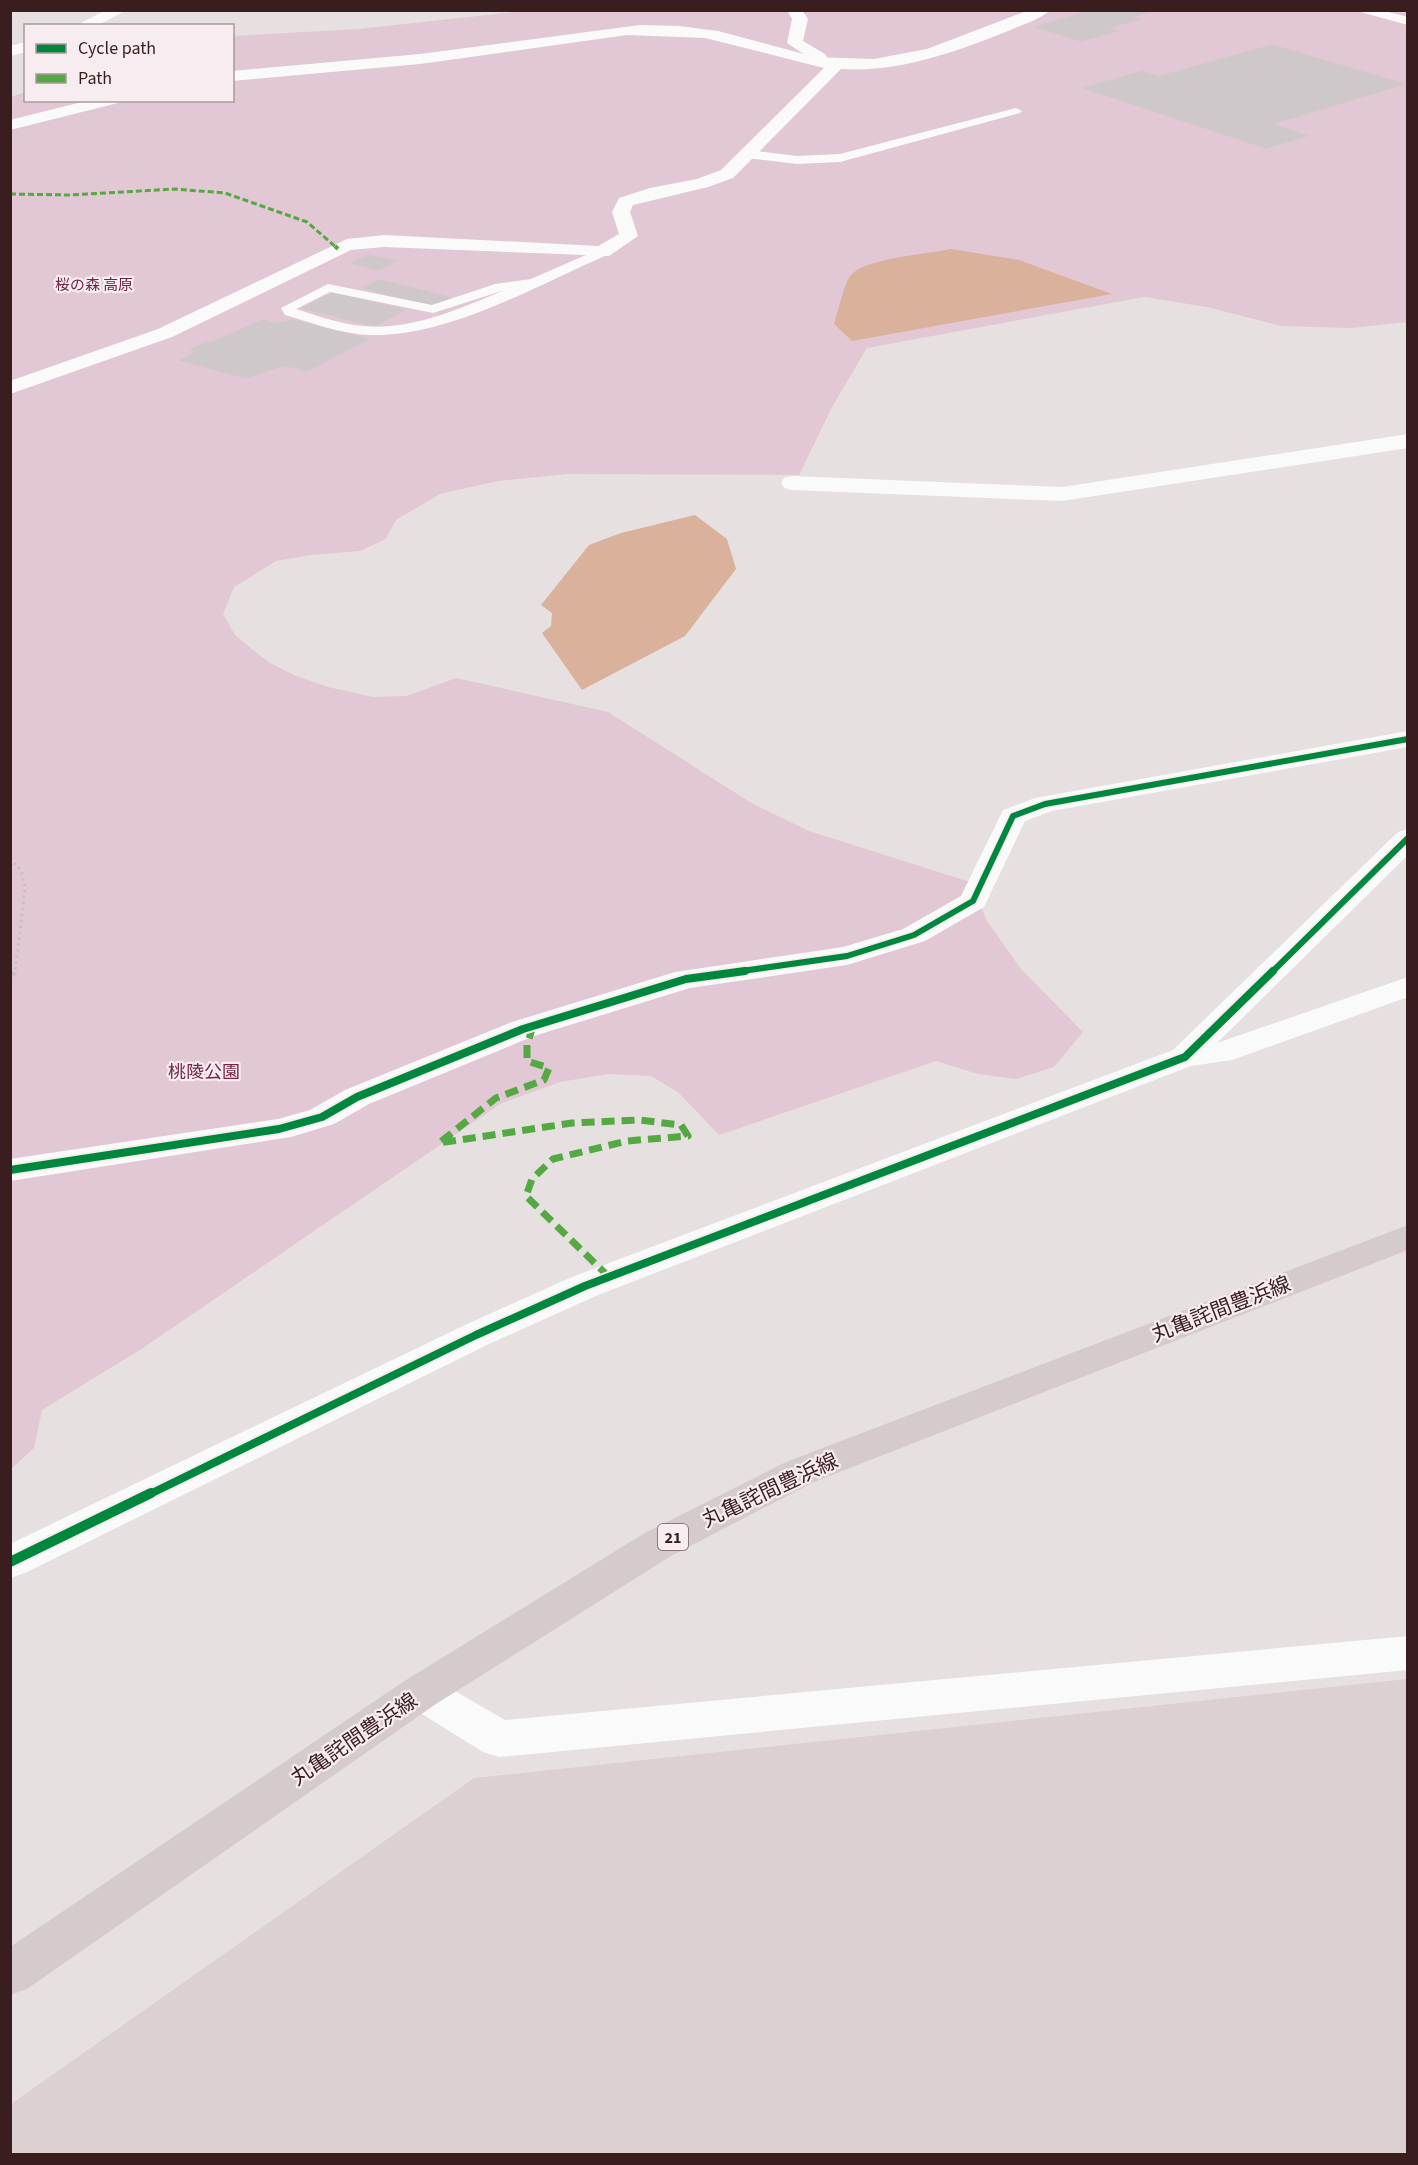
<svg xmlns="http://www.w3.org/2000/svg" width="1418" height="2165" viewBox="0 0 1418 2165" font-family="'Source Sans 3','Noto Sans JP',sans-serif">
<rect width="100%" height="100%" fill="#e6e0e1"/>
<path fill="#dcd0d3" d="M 1407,1679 L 1407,2154 L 11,2154 L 11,2104 L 474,1778 Z"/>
<path fill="#e2c7d4" d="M 523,11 L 1407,11 L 1407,322 L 1351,328 L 1282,326 L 1207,307 L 1144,297 L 867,348 L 832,407 L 799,475 L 567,474 L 498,481 L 440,494 L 396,520 L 386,539 L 360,551 L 311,555 L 276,561 L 234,587 L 223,614 L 235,635 L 268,662 L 296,676 L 328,687 L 373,697 L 407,696 L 456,678 L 608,712 L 753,804 L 809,831 L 970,882 L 987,921 L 1021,969 L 1083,1032 L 1054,1067 L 1016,1079 L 978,1074 L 936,1061 L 719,1135 L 679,1093 L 651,1076 L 608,1074 L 560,1082 L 500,1104 L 143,1348 L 42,1410 L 34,1448 L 11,1469 L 11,97 L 25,92 L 26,100 L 232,100 L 233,36 L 359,29 Z"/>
<g fill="#dab29c">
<path d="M 951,249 L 1019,260 L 1112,294 L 852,341 L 834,324 C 838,313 844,283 851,275 C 866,258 928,254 951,249 Z"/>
<path d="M 695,515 L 727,539 L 736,569 L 685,636 L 582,690 L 542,633 L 551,626 L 552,613 L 541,605 L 589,545 L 621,533 Z"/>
</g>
<g fill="#cfc8ca" stroke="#cfc9ca" stroke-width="1.5">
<path d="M 1092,10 L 1155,10 L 1132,17 L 1140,19 L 1107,28 L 1117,31 L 1081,41 L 1036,27 Z"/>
<path d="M 1272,45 L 1404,84 L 1272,124 L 1307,136 L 1266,148 L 1084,88 L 1143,71 L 1158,77 Z"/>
<path d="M 368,255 L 396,261 L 379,270 L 352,263 Z"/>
<path d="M 379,280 L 445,296 L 450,298 L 441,304 L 435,302 L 429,305 L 363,288 Z"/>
<path d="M 333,293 L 405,310 L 374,326 L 303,308 Z"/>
<path d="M 263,320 L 275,324 L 293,320 L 368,339 L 307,371 L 284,365 L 246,378 L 180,360 L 196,352 L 191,350 L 206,342 L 211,343 Z"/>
</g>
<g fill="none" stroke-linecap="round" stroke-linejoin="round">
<path stroke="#c8bebf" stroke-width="3" stroke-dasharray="2 4" stroke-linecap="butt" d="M 10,859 L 21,870 L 25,888 L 15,972"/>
<path stroke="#c8bebf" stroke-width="4" stroke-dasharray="3 4.5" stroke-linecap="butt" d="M 10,982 L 15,971"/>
<g fill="#fbfafa" fill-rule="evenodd">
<path d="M 1016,108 L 1022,111 L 1020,113 L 840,162 L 797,164 L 747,158 L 741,154 L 747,150 L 797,156 L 840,154 Z"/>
<path d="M 602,248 L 607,249 L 607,255 C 536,286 448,337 370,335 C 341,334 312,323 285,315 L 281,308 L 328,284 L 432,305 L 495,284 L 531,279 ZM 505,290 C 461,308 411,331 363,326 C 340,324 318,316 296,309 L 330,292 L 433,313 Z"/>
</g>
<g fill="#fbfafa" fill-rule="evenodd">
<path d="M 106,10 L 127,10 L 96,26 L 75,26 Z"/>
<path d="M 787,10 L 802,10 L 808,19 L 803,41 L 825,54 L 827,57 L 823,65 L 811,65 L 811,59 L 787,43 L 792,19 Z"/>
<path d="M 1353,10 L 1381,10 L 1408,17 L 1408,25 Z"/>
<path d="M 26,42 L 26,52 L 10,56 L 10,46 Z"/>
<path d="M 1408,434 L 1408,448 L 1062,501 L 792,490 L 784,488 L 781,483 L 784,478 L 792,476 L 1062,487 Z"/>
<path d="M 1408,731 L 1408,747 L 1052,811 L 1025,821 L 984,907 L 925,941 L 847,965 L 690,988 L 534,1036 L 369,1104 L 334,1124 L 291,1137 L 10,1181 L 10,1159 L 278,1119 L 310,1110 L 345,1090 L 512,1022 L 675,972 L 843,947 L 903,929 L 961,896 L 1003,810 L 1035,798 Z"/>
<path d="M 1408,829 L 1408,855 L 1217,1043 L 1408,977 L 1408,997 L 1232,1060 L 1191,1066 L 598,1295 L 489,1344 L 25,1573 L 10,1578 L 10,1544 L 463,1326 L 572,1277 L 1173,1050 L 1398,832 Z"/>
<path d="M 1408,1636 L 1408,1670 L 499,1757 L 483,1752 L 406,1704 L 399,1692 L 406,1680 L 421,1675 L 436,1680 L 505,1720 Z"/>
</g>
<g fill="#fbfafa" fill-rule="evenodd">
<path d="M 1029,10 L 1050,10 C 1041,19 1024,24 1013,29 C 959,51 899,73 841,69 L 733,178 L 708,187 L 633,205 L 630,212 L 638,236 L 609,256 L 384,247 L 351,250 L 172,337 L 10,394 L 10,381 L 158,329 L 347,239 L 384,235 L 598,246 L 619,234 L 612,212 L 619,198 L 650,188 L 697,179 L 721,170 L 824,68 L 705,38 L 627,35 L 420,64 L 232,81 L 232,71 L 420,54 L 640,25 L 679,26 L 718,31 L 815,57 L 874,59 L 927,49 Z"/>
<path d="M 90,100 L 120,100 L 118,103 L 10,130 L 10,120 Z"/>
</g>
<path fill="#d5cbcc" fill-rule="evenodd" d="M 1408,1225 L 1408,1250 L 814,1482 L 671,1556 L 436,1704 L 27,1989 L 10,1995 L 10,1947 L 406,1680 L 643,1534 L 786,1462 Z"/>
<path stroke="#55a943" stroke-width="3" stroke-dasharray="6 3" stroke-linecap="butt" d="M 10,194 L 69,195 L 175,189 L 225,193 L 307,222 L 337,248"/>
<path stroke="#55a943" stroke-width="4" stroke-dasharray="8 4" stroke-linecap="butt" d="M 335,246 L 338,249"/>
<path stroke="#55a943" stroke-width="7" stroke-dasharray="13 7" stroke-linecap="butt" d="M 533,1026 L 527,1045 L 527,1061 L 549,1068 L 544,1080 L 496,1098 L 439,1143 L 572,1123 L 639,1120 L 681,1125 L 688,1136 L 627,1141 L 553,1159 L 532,1179 L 526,1196 L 610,1278"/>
<defs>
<g id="cycleway-far2">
<path d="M 735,972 L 847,956 L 914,935 L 973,901 L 1013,816 L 1045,804 L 1408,739"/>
<path d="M 1272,972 L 1408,838"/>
</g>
<g id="cycleway-far1">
<path d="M 10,1170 L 279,1129 L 322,1117 L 357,1097 L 523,1029 L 686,979 L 745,971"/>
<path d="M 148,1495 L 476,1335 L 585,1286 L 1185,1057 L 1273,971"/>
</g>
<path id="cycleway" d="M 10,1562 L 151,1493"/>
</defs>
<use href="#cycleway-far2" stroke="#f7edf0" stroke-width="9"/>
<use href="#cycleway-far1" stroke="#f7edf0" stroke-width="12"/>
<use href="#cycleway" stroke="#f7edf0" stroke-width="14"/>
<use href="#cycleway-far2" stroke="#00873e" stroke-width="6"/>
<use href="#cycleway-far1" stroke="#00873e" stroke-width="8"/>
<use href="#cycleway" stroke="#00873e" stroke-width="10"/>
</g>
<g text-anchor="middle" stroke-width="4.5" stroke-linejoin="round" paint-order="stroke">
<g font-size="15" fill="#742445" stroke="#f7edf0">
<text x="94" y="290">桜の森 高原</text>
</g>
<rect fill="#f7edf0" stroke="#735b5e" stroke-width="1.5" x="658" y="1524" width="30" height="26" rx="4.5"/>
<g font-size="16" font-weight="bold" fill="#3a1d1f">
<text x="673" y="1543">21</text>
</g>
<g font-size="18" fill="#742445" stroke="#f7edf0">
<text x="204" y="1078">桃陵公園</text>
</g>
<g font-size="21" fill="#3a1d1f" stroke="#f7edf0">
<text transform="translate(1221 1309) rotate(-21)" y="7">丸亀詫間豊浜線</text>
<text transform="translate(770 1490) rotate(-25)" y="7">丸亀詫間豊浜線</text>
<text transform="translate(354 1739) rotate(-34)" y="7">丸亀詫間豊浜線</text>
</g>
</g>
<rect width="1418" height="2165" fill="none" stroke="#3a1d1f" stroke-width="24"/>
<rect x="24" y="24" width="210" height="78" fill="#f7edf0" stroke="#ab9a9c" stroke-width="1.5"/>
<rect x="36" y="44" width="30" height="9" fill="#00873e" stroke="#ab9a9c" stroke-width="1.5"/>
<text x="78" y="54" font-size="18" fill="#3a1d1f">Cycle path</text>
<rect x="36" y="74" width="30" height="9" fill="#55a943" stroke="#ab9a9c" stroke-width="1.5"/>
<text x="78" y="84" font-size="18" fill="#3a1d1f">Path</text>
</svg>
